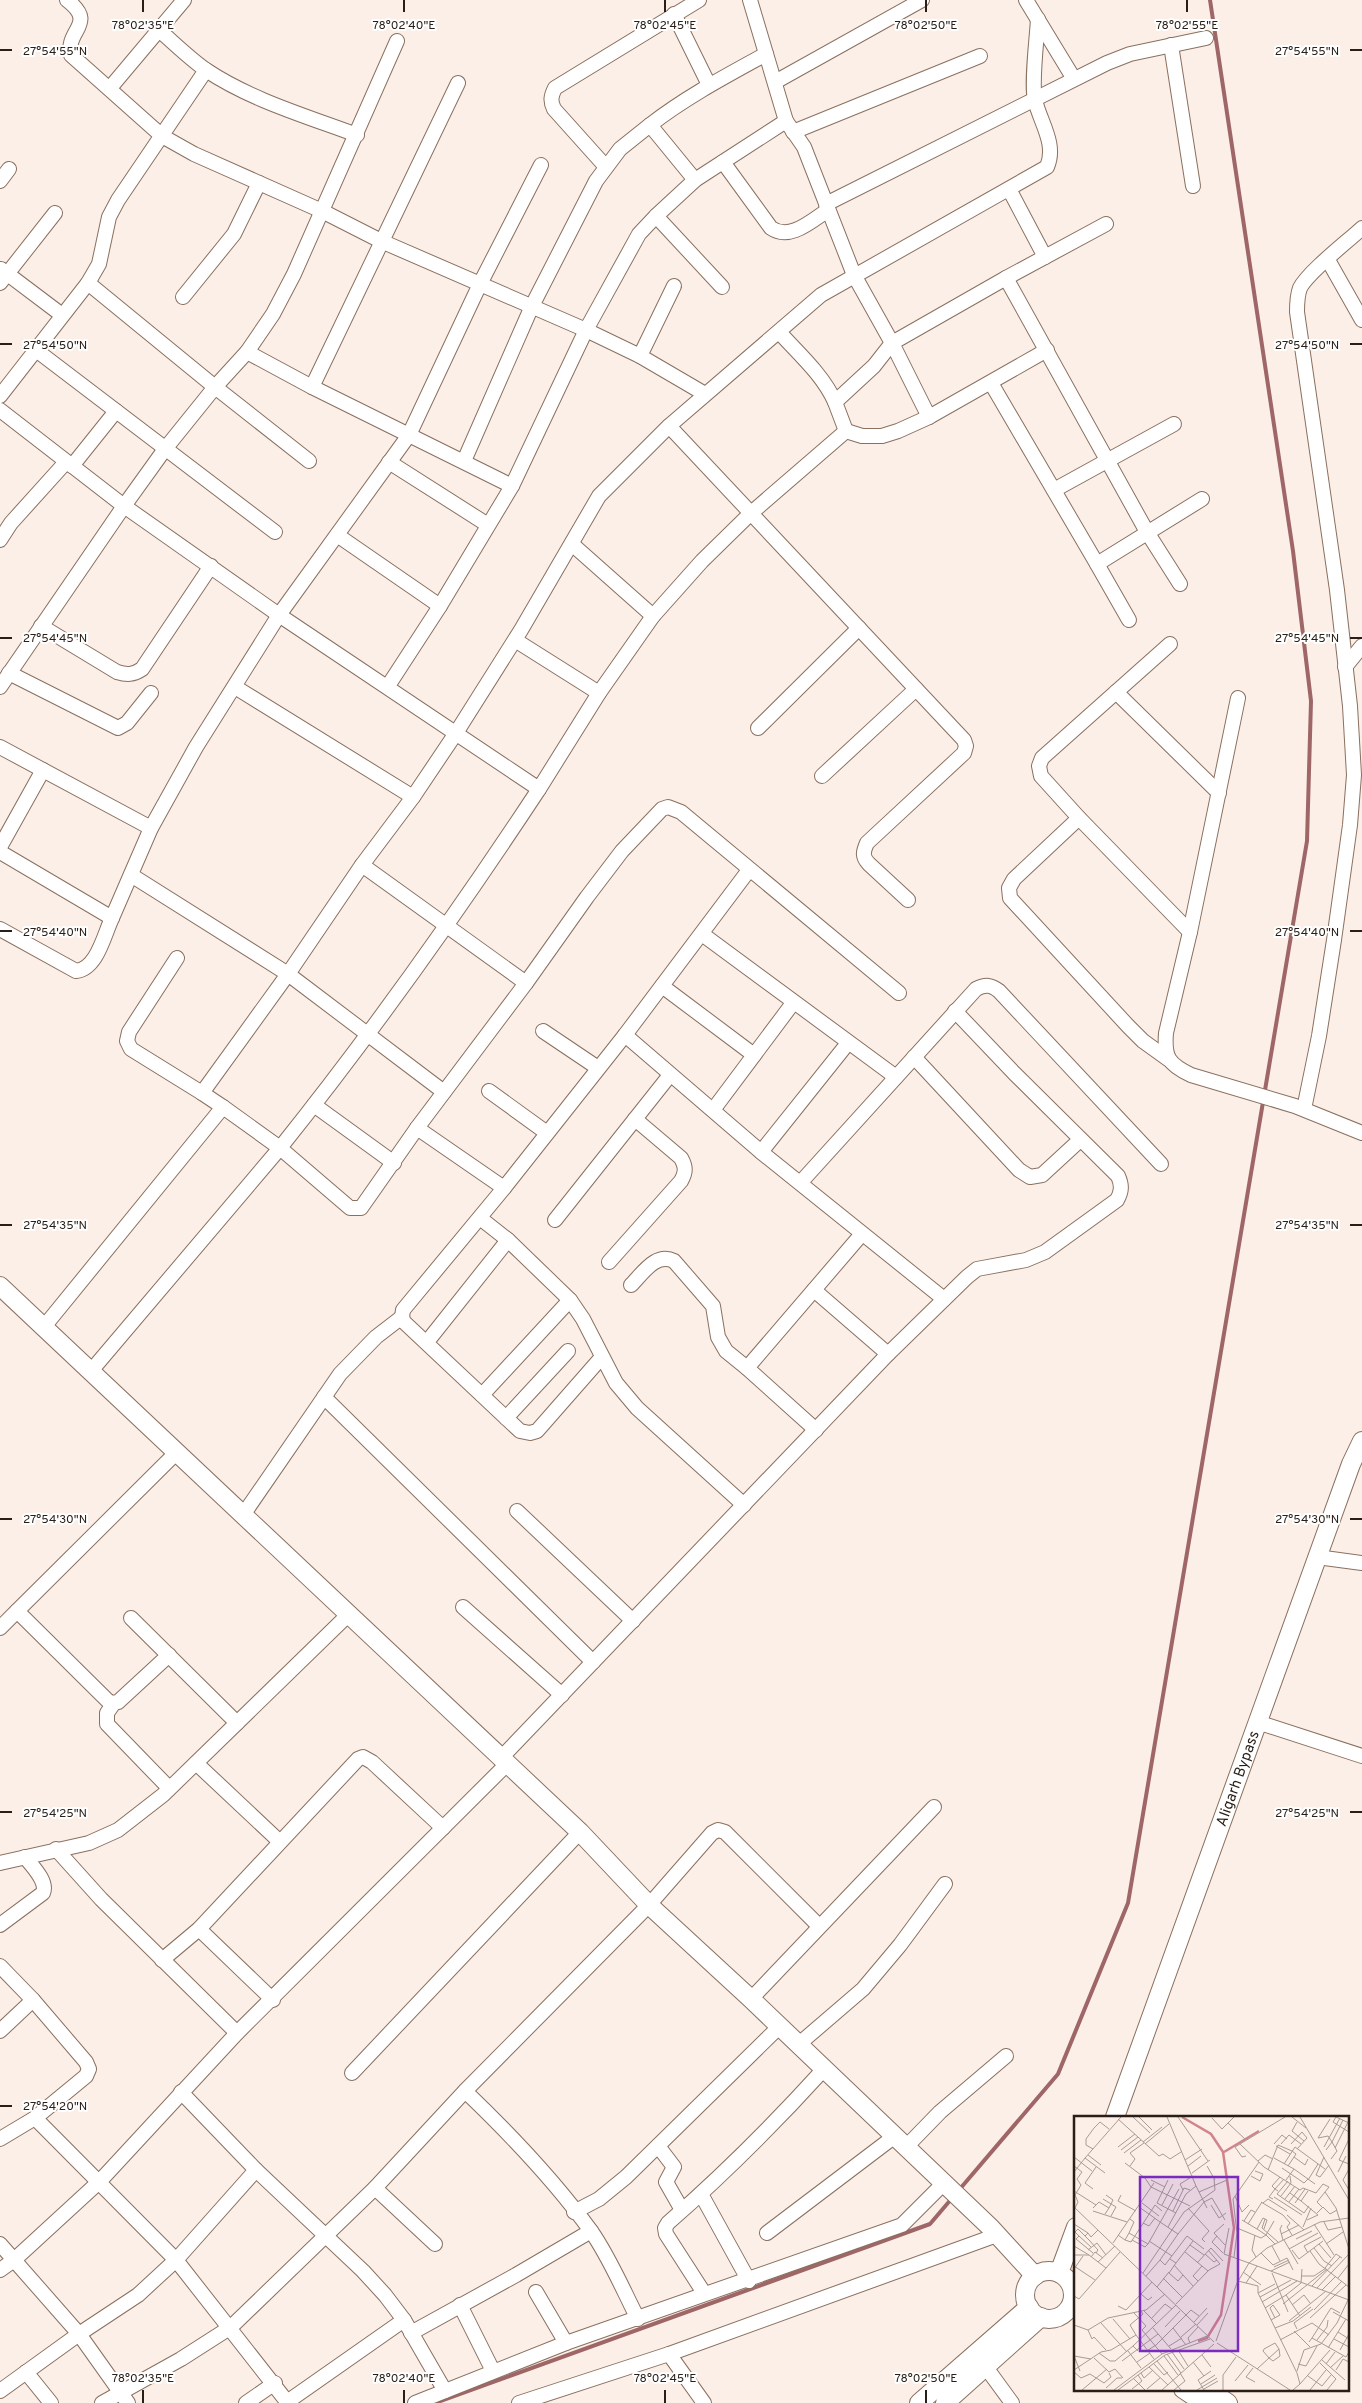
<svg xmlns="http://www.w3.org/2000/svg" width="1362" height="2403" viewBox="0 0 1362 2403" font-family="Overpass,sans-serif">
<rect width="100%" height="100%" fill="#fbefe7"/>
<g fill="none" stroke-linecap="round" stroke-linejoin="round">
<g stroke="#9f6668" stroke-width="4">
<path d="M 959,2190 L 1058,2074 L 1128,1903 L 1307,841 L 1311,701 L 1293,551 L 1210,0"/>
<path d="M 435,2403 L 930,2224 L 953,2197"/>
</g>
<defs>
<g id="minor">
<path d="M 67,0 C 98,24 65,30 71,55 L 162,136 L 194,154 L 322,211 L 381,241 L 586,330 L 640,356 L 705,394"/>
<path d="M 750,0 L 786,121"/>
<path d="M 1026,0 L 1074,79"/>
<path d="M 674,14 L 709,85"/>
<path d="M 159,30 C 174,43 189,58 206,70 C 251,100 306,116 357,135"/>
<path d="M 397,41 L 294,274 L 273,314 L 247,352 L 312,387 L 512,486"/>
<path d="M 1171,45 L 1193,186"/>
<path d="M 775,82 L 922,0"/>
<path d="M 110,88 L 184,0"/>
<path d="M 650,125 C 686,97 726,76 766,54"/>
<path d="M 793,132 L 980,56"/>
<path d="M 723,162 L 771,228 C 790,241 811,221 828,210"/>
<path d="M 606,167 L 554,109 C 550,101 551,96 555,88 L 699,0"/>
<path d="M 0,181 L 9,169"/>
<path d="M 1009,189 L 1045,257"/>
<path d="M 826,204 L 1107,63 L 1130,54 L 1206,38"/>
<path d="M 656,216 L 722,287"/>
<path d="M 1328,260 L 1362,320"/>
<path d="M 1,269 L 62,315"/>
<path d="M 1006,278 L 1106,224"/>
<path d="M 0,283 L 55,213"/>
<path d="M 88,283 L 215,387 L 247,352"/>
<path d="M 183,297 L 234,234 L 259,183"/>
<path d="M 779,332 C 799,354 823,375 835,402"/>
<path d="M 36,350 L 275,532"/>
<path d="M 640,356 L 674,286"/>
<path d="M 991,383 L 1097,564 L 1202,499"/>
<path d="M 312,387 L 458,83"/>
<path d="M 0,396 L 88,283 L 99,264 L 109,217 L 118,200 L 206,70"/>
<path d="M 0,410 L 124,506 L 279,615 L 539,789 L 599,693 L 653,616 L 702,561 L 750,514 L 846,431 L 835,402 L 874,366 L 892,343 L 854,275 L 804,147 L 786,121 L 695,180 L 656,216 L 639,234 L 586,330 L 512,486 L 440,606 L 388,686"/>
<path d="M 929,417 L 892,343 L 1006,278 L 1147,532 L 1180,584"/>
<path d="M 669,426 L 964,740 L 966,746 L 964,753 L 867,843 C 863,852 862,857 869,864 L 908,900"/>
<path d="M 846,431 L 862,436 L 882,436 L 898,431 L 929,417 L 1047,350"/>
<path d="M 464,461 L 532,306 L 596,181 L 620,149 L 650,125 L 695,180"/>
<path d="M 389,462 L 488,525"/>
<path d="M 72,466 L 116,411"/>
<path d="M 1054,490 L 1174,424"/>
<path d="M 337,535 L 440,606"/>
<path d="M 0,540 L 11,523 L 66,462"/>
<path d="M 573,545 L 653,616"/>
<path d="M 1097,564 L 1129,620"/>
<path d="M 41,626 L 117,672 C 127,675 133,675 142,669 L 211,566"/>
<path d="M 515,640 L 599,693"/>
<path d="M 1170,644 L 1042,758 L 1039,766 L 1041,776 L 1079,818 L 1190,932"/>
<path d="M 1345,667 L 1362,646"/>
<path d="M 9,673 L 118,728 L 127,723 L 151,693"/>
<path d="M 0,687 L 124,506 L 165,449 L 215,387 L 309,461"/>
<path d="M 235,687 L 413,797"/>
<path d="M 1116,692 L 1219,793"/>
<path d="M 1238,698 L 1190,932 L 1166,1033 C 1164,1057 1168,1064 1191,1075 L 1295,1106 L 1362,1133"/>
<path d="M 758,728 L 859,628"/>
<path d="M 0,747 L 151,828"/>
<path d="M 822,776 L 916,689"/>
<path d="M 539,789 C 458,912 372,1033 280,1148 L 350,1208 L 361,1208 L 417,1128 L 526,983 L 587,897 L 622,851 L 662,809 L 668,807 L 681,812 L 899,993"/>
<path d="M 1079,818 L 1014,879 L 1009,888 L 1010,898 L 1128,1026 L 1143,1041 L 1168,1059"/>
<path d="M 0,847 L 43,770"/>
<path d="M 0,852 L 112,918 L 151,828 L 196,747 L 279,615 L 409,435 L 480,284 L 541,165"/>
<path d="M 362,865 L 526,983"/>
<path d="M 131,875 L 288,974 L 444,1092"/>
<path d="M 0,929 L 76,971 C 97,969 104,935 112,918"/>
<path d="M 702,934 L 896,1077"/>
<path d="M 177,958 L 129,1032 L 127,1041 L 131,1049 L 202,1093"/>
<path d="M 662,986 L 754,1055"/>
<path d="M 543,1031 L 598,1068"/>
<path d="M 625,1035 L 761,1152 L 944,1299"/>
<path d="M 914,1057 L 1019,1170 L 1030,1177 L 1042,1175 L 1080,1140"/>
<path d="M 489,1091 L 547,1133"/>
<path d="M 314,1105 L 394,1163"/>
<path d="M 1304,1109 L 1319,1036 L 1334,940 L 1350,825 L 1354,775 L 1350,706 L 1337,590 L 1297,312 C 1297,303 1297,296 1300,288 C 1308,272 1347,242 1362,228"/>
<path d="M 713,1110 L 793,1003"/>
<path d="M 417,1128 L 504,1188 L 625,1035 L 749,870"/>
<path d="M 761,1152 L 848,1043"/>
<path d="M 801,1182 L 976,989 C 986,984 991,985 999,991 L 1161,1164"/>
<path d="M 504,1188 L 403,1310 L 402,1317 L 404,1322 L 520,1431 L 530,1433 L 537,1431 L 601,1358"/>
<path d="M 480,1218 L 508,1240 L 570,1300 L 583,1319 L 616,1383 L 637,1408 L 744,1505"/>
<path d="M 555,1220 L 670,1075"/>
<path d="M 609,1262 L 681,1181 C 686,1172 686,1167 681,1158 L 635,1119"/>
<path d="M 631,1285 C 643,1273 656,1252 674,1261 L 713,1306 L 718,1337 L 726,1351 L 747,1368"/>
<path d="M 814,1290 L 888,1354"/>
<path d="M 43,1328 L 223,1107 L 202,1093 L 288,974 L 362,865 L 413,797 L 456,733 L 521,630 L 599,496 L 669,426 L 821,295 L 1047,167 C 1057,144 1040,122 1035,100 C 1031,84 1037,38 1038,19"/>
<path d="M 427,1342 L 508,1240"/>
<path d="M 91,1371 L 280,1148 L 223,1107"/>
<path d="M 482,1395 L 570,1300"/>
<path d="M 324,1397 L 593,1662"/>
<path d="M 506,1418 L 568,1351"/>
<path d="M 816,1430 L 747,1368 L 861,1235"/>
<path d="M 517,1511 L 633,1621"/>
<path d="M 243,1515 L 340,1374 L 376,1337 L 402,1317"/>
<path d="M 1317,1557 L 1362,1563"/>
<path d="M 463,1607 L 562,1695"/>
<path d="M 131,1618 L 237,1723"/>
<path d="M 0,1628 L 17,1611"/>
<path d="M 169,1655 L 118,1702 L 110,1703 L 17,1611 L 177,1452"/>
<path d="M 114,1703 L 107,1713 L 107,1724 L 169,1788"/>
<path d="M 1257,1722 L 1362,1756"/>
<path d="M 500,1759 L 888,1354 L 967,1277 L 977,1269 L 1026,1260 L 1045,1252 L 1117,1200 C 1122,1191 1122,1185 1118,1176 L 1014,1073 L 955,1011"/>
<path d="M 196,1763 L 279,1841"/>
<path d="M 56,1849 L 101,1899 L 237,2033"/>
<path d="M 0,1863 L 89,1843 L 118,1830 L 163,1795 L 348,1615"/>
<path d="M 0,1925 L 43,1893 C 48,1881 32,1866 25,1857"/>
<path d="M 199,1929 L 273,2000"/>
<path d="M 162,1960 L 199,1929 L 358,1759 L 363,1757 L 372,1762 L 443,1828"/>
<path d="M 0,1966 L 33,2000 L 86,2062 L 89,2069 L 86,2076 L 35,2118 L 0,2139"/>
<path d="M 751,1999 L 934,1807"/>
<path d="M 0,2031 L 33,2000"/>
<path d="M 799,2044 L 863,1989 L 900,1945 L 945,1884"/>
<path d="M 352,2073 L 580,1832"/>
<path d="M 465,2091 C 510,2134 554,2180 591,2231 C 610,2258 623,2290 638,2319"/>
<path d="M 181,2092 L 256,2170 L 363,2271 L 385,2295 L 404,2320 L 445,2391"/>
<path d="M 35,2118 L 176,2260 L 288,2403"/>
<path d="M 658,2146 L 674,2167 L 666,2182 L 682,2210"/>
<path d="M 906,2147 L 940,2112 L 1006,2056"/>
<path d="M 375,2188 L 435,2244"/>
<path d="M 701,2194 L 749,2281"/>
<path d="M 574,2212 L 599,2199 L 626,2177 L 779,2027"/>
<path d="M 767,2233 L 895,2136"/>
<path d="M 0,2244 L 79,2334 L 128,2403"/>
<path d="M 0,2270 L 14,2260 L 100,2181 L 237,2033 L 506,1765"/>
<path d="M 536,2292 L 566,2343"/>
<path d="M 704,2293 L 666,2234 L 665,2228 L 668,2223 C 723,2175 775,2123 824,2069"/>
<path d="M 460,2305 L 493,2371"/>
<path d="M 411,2333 L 516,2275 L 591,2231"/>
<path d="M 669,2354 L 704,2403"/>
<path d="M 985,2366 L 1012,2403"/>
<path d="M 26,2372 L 51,2403"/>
<path d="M 0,2391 L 79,2334 L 138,2295 L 176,2260 L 256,2170"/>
<path d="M 287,2402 L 404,2320"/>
<path d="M 102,2403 L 181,2359 L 231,2327 L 375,2188 L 465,2091 L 649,1905 L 712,1833 L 718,1830 L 725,1832 L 819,1926"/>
<path d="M 246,2403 L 275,2383"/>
<path d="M 415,2403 L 566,2343 L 902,2225 L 944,2183"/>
<path d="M 519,2403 L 669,2354 L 997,2235"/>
</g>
<g id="major">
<path d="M 0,1286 L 580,1832 L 649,1905 L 751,1999 L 991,2228 L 1035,2276"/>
<path id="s1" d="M 1115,2117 L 1351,1464 L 1362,1441"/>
<circle cx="1049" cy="2295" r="24"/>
<path d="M 1059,2273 L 1076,2227"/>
<path d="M 1183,2389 L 1204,2403"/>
<path d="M 1207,2389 L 1228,2403"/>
<path d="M 919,2403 L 1029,2307"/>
<path d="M 945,2403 L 1041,2317"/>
</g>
</defs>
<use href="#minor" stroke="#8a705f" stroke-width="16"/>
<use href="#major" stroke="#8a705f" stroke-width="20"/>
<use href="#minor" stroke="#fff" stroke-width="14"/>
<use href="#major" stroke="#fff" stroke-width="18"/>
</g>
<path fill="none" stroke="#291f18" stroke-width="2" d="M 143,0 L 143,12M 404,0 L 404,12M 665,0 L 665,12M 926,0 L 926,12M 1187,0 L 1187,12M 0,50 L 12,50M 1350,50 L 1362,50M 0,344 L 12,344M 1350,344 L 1362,344M 0,638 L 12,638M 1350,638 L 1362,638M 0,931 L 12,931M 1350,931 L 1362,931M 0,1225 L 12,1225M 1350,1225 L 1362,1225M 0,1519 L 12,1519M 1350,1519 L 1362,1519M 0,1812 L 12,1812M 1350,1812 L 1362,1812M 0,2106 L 12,2106M 143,2390 L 143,2403M 404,2390 L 404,2403M 665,2390 L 665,2403M 926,2390 L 926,2403"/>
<g text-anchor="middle" stroke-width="4" stroke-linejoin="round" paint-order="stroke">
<g font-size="15" fill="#291f18" stroke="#fff">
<text dy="5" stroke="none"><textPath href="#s1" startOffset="360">Aligarh Bypass</textPath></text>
</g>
</g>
<g transform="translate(1074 2116)">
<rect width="275" height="275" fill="#fbefe7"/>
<path fill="none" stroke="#d1848b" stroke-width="2.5" d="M 108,1 L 137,18 L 149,36 L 160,112 L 147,199 L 133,222 L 124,225M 150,36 L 185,15"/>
<path fill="none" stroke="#a79c94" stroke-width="1" d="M 59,1 L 76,17M 65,1 L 78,14M 93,1 L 122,70M 104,1 L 134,45M 218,1 L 232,12M 226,1 L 275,84M 138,2 L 148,13 L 160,1M 44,3 L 85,40 L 89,38 L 96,43 L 107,36M 256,3 L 244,22 L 254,20 L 258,26 L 269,4M 223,6 L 218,15 L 230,25M 154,7 L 172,24M 275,7 L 262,1 L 259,6 L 275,16M 275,23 L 265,44 L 275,48M 69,26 L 88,11M 71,28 L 95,8M 166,28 L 190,51 L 226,74 L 229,72 L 242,77 L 249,68 L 255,71 L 251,76 L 262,92 L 275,133M 200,28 L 208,19 L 213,23M 207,28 L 215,19 L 227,28M 217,28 L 228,16 L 233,22 L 223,33M 202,30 L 216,38M 44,31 L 61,18M 250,31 L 266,2M 261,32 L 275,4M 19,33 L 12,29 L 12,23 L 20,12 L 26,6 L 35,13M 47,34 L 64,21M 252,34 L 258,26 L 263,35 L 257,43M 50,37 L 67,24M 14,39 L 27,49M 172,40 L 168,41 L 161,31 L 211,1M 0,41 L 18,55M 220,41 L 231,49 L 234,43M 250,41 L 242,59 L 246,61 L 255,49M 11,42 L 47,1M 200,42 L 220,53 L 212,64M 111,44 L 128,33M 184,45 L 191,39 L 199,43M 51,47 L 71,62 L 77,71 L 116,90M 210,48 L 221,31 L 251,53M 0,50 L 8,56 L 3,63 L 7,69 L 1,79 L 4,86 L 1,92M 56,50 L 61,43 L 56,37 L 70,27M 114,50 L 127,40M 133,50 L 141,64M 214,50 L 222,38 L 218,35M 208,52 L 230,67 L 234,63M 220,53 L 241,68M 275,53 L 269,64 L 275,74M 194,54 L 204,29 L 218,35M 0,56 L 11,42 L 31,57M 264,56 L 272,40M 118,57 L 136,44M 177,60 L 186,65 L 189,58 L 181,55M 77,64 L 91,71M 94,64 L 83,87 L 102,97M 234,64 L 244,48M 214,65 L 203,78 L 230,97 L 235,90M 19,73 L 11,67 L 22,51M 109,74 L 106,68 L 119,60M 0,75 L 22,89M 204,75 L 201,73 L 210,63M 125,76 L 153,64M 216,77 L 227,85 L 234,75M 32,79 L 39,84 L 35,92M 47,79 L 44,85 L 62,95M 161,80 L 168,96 L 175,89M 207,80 L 217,67 L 216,60M 200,81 L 228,99M 29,83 L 42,91 L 37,100M 199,83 L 195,81 L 201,73 L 198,70 L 206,61M 211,83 L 221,70M 227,85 L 244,99 L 233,104M 187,86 L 209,99 L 216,107 L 213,111 L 218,119M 215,86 L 225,73M 68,87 L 85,100M 189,87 L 194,83 L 213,95M 221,87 L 231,73M 88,89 L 99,68M 137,89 L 145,102 L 152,97M 0,91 L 140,226M 65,91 L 75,98 L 86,106 L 104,118 L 130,86 L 122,70 L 112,78 L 94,111M 248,91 L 243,86 L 251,76M 19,92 L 25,86 L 35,92 L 31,98M 114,92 L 135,115 L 128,123 L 131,126M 133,92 L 130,86 L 138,82 L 151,104M 19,95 L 53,106M 99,95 L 110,72 L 116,74M 243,97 L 249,91 L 256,98 L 263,94M 213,99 L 230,114M 191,103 L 188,112 L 204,126M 168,104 L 183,113M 170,105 L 177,94 L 181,96M 200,105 L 192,119 L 201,128M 250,106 L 254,114 L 268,111M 69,107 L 75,110 L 81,102M 0,108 L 14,117M 150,108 L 140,117 L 151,129M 174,108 L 188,86M 240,108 L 260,139M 208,109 L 206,113 L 209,124M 229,111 L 237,92M 155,112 L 150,138 L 175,147M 163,112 L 187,122 L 192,119 L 183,113 L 189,102 L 193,104 L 190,113M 1,116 L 4,113 L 15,124 L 24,134 L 22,137M 1,116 L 5,120 L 2,123 L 19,137M 55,117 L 60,106 L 56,103M 104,118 L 86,144 L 91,149 L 113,120 L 130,133M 207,118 L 225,109M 44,119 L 51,124 L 55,117 L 74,128 L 105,73M 181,119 L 178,134 L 182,141M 5,120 L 17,131M 11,120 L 14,117 L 17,121 L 24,114M 143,120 L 138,126 L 149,137M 222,123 L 238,115M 51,124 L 57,126 L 81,89 L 88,95M 58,124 L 71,131 L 74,128M 210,124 L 224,148M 75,125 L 98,140M 39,127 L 80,67M 245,128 L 257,142M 252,128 L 269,116M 116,129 L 130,139M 0,130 L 15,139M 198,130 L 206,145M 240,132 L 250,145 L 258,150M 215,133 L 244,117M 14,134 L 23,127 L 32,139M 218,134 L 225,143 L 249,125M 236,135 L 245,148 L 275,171M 111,136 L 134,155M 187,137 L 199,149 L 213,142 L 219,154M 234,137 L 230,130 L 247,121M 131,138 L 140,146 L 143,144M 0,139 L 15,139 L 32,152M 17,141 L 21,136 L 29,142M 160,141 L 163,117 L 159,83 L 185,46M 96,143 L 102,147 L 119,125M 24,146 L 41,130M 102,147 L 95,157 L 104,165 L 109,159M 123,147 L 137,132 L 149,145M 175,147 L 275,184M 100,149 L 119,170M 0,150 L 21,164M 200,151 L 215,144M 251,152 L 262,138 L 268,142M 0,153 L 9,140M 197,155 L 216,146M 169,156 L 187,169M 69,157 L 110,96 L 141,74 L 140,63M 198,157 L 214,196M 72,160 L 86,144M 228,160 L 240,160 L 252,152M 89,162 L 108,181M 264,162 L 275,148M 124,165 L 119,160 L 128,150M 164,165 L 184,170 L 184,177 L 223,257 L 226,268 L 219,274M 172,167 L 183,150M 238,170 L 266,141M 83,171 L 95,156M 243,172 L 275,138M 248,174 L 262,160M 184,177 L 201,168M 212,179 L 227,167 L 228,153M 0,180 L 5,183 L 46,136M 78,181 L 74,184 L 67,178 L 78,166M 186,181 L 217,164M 188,186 L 223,165M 102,188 L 135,154 L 146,148 L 134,134M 209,188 L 253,153M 218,189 L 230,179 L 236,187M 44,190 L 52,194 L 67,178M 191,192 L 212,179 L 226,200M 240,194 L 268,165M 70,195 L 83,208M 259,196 L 275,205M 60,197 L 72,210 L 68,214M 236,202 L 272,169M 39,203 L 56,223M 77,203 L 91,188 L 98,193M 197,204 L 206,199 L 199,189 L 196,192 L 201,202M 215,205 L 252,175M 120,206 L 133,192M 27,207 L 53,236M 0,209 L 14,214 L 34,202 L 72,194 L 91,178M 123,209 L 134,197M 91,211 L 106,195M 79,212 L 97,233M 99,212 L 112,229M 201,212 L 219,205 L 237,191M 223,213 L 220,207 L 239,193M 14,214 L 18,223 L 20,221 L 32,234M 68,214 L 88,238M 220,215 L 236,231M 264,216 L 272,203M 62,219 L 56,209 L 69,198 L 67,195M 107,221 L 122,208M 238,222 L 257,192 L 266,197M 260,223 L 275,231M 206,224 L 238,207 L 255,219M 243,224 L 253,211 L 254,204M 142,225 L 163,167 L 175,147 L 193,132 L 246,106 L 275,102M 235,226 L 238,222 L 272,241 L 275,236M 116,227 L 114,222 L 124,211M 143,227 L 216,274M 59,230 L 102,189M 95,230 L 108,222M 254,232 L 264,216 L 275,223M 104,234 L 114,250M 266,234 L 275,218M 54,235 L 67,252M 71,236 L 82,229 L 117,194 L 125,200M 98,236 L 110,253M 25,237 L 36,245 L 41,245 L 59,230 L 64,235M 93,238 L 107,257M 128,239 L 137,251M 0,240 L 17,243M 0,240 L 6,255M 90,240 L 104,259M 20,242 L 35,256 L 41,253 L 49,262M 248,244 L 271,264M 48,245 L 84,218M 83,245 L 107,274M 63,246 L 76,237M 119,246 L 130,260M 246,247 L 262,263 L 253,274M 80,248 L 90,259 L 94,256M 224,248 L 232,250 L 243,230M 252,248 L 261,236M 75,251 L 94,269M 179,252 L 172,261 L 181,266M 256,252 L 269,240M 183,253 L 195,242 L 205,233 L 201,227 L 190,233 L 189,235 L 195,242 L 199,245 L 206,240 L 205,233M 0,254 L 27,236 L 37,234 L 62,219 L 80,243M 262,254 L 269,243 L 275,246M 223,255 L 230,234 L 247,228 L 263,207 L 274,184M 0,256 L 7,262 L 16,258 L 30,267 L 37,261 L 35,257M 67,257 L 70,262 L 79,254M 234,260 L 248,270 L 257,259M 60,263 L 71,274M 161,265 L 174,249M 127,268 L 141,259M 226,268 L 256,234M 32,272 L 43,262 L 48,262M 58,273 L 68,265 L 64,259M 73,273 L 86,262M 130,273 L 144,265M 8,274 L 33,253M 40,274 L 88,238 L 133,220M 44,274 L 91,239 L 136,223M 88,274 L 140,228M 100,274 L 111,265 L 106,257M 123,274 L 143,262M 130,274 L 124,264 L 137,255M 149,274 L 149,259 L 162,241M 236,274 L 252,254"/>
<path fill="#7b2cbf" fill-opacity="0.15" stroke="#7b2cbf" stroke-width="2.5" d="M 66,61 L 164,61 L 164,235 L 66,235 Z"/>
<rect width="275" height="275" fill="none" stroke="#291f18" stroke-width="2.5"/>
</g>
<g font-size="12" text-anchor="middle" fill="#291f18" stroke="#fff" stroke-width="4" stroke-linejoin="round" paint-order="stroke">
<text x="143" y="29">78°02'35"E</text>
<text x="404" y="29">78°02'40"E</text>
<text x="665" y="29">78°02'45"E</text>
<text x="926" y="29">78°02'50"E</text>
<text x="1187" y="29">78°02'55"E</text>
<text x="55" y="55">27°54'55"N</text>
<text x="1307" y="55">27°54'55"N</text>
<text x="55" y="349">27°54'50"N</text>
<text x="1307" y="349">27°54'50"N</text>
<text x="55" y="642">27°54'45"N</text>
<text x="1307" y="642">27°54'45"N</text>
<text x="55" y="936">27°54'40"N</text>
<text x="1307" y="936">27°54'40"N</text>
<text x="55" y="1229">27°54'35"N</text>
<text x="1307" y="1229">27°54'35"N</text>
<text x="55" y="1523">27°54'30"N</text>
<text x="1307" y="1523">27°54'30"N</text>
<text x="55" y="1817">27°54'25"N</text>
<text x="1307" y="1817">27°54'25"N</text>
<text x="55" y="2110">27°54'20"N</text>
<text x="143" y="2382">78°02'35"E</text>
<text x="404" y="2382">78°02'40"E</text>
<text x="665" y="2382">78°02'45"E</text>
<text x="926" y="2382">78°02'50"E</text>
</g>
</svg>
